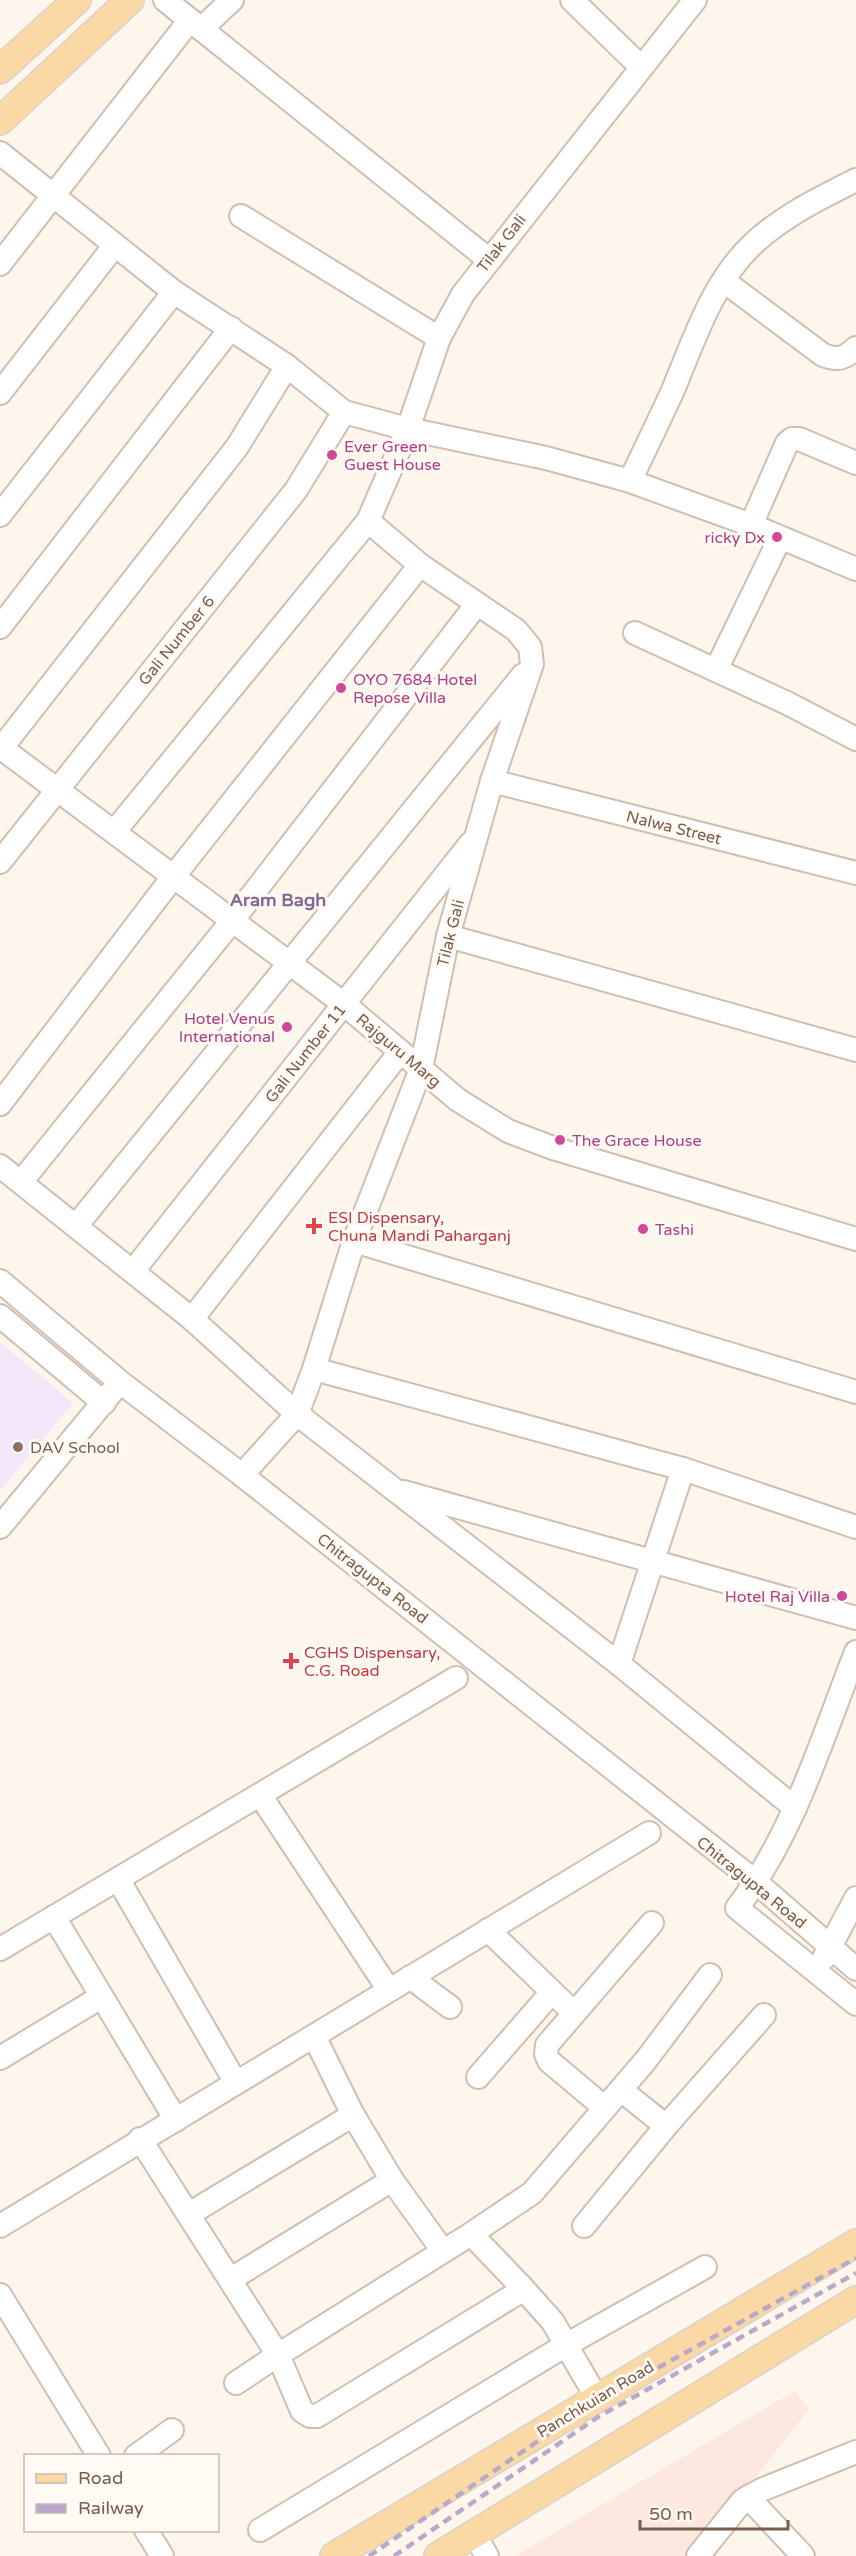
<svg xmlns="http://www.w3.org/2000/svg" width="856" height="2556" viewBox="0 0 856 2556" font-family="'Varela Round',sans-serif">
<rect width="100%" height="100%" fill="#fdf6ec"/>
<path fill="#fde8e0" d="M 795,2391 L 809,2409 L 694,2556 L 515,2556 Z"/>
<path fill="#f3e8fa" d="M 0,1342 L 73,1403 L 0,1491 Z"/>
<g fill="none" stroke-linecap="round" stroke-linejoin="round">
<defs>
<g id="minor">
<path d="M 572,0 L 640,66"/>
<path d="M 190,20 L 488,259"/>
<path d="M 201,29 L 232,0"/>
<path d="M 0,153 L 174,292 L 287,366 L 344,412 L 408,429 L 546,458 L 630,481 L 751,525 L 856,569"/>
<path d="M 241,216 L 439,338"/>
<path d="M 0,264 L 190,20 L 165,0"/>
<path d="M 724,281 L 823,355 C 838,361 845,358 856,348"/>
<path d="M 0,393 L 115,245"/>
<path d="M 630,481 C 644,451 659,421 673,390 C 694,340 713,280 755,242 C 785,215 820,198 856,180"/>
<path d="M 0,515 L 174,292"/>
<path d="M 751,525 L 787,443 L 792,439 L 799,439 L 856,463"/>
<path d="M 0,627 L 231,328"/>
<path d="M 635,633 L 787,703 L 856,739"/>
<path d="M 716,670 L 780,538"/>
<path d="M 0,747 L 344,1004 L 458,1100 L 508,1131 L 553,1148 L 856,1239"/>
<path d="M 0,750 L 237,447 L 287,366"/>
<path d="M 492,781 L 856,873"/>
<path d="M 114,832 L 368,521 L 408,429 L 439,338 L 463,294 L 695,0"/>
<path d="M 0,862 L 296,490 L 344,412"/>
<path d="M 448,936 L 856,1050"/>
<path d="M 0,1104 L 173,877 L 420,565"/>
<path d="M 0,1166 L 192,1319 L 297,1414 L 619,1664 L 795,1808"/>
<path d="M 21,1182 L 232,921 L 477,604"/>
<path d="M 76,1226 L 523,675"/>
<path d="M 354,1241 L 856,1392"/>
<path d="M 133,1271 L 470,844"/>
<path d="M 0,1281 L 120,1382 L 242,1475 L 756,1882 L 856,1969"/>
<path d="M 0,1316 L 104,1403"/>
<path d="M 192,1319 L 400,1052"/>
<path d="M 314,1369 L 683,1469 L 856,1527"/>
<path d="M 242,1475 L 297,1414 L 314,1369 L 354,1241 L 421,1069 L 448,936 L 492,781 L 532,664 L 530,647 L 516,630 L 420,565 L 368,521"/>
<path d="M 404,1492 L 856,1618"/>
<path d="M 0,1527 L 120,1382"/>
<path d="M 856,1652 C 822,1738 794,1834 737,1908 L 856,2004"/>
<path d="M 619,1664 L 683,1469"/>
<path d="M 260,1795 L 389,1990"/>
<path d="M 118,1879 L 236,2083"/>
<path d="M 54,1917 L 176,2120"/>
<path d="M 488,1930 L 574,2013"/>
<path d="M 0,1949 L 456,1678"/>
<path d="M 824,1958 L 856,1898"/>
<path d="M 410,1977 L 450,2007"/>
<path d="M 314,2036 L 353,2115 L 392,2180 L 443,2251"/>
<path d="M 0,2058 L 101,1997"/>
<path d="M 478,2077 L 552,1992"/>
<path d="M 621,2090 L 666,2126 L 764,2015"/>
<path d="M 605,2108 L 549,2061 L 546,2054 L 547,2045 L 652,1923"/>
<path d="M 140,2139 L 278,2355 L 236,2383"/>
<path d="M 189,2214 L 353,2115"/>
<path d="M 0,2226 L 649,1833"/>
<path d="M 584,2226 L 666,2126"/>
<path d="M 471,2234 L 520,2285 L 516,2294 L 317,2416 L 310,2416 L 302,2411 L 278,2355 L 471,2234 L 532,2193 L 646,2060 L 710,1975"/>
<path d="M 231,2279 L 392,2180"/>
<path d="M 0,2295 L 99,2456"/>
<path d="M 597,2398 L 566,2345 L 705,2267"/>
<path d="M 136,2456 L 172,2430"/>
<path d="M 748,2497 L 803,2556"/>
<path d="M 146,2530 L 162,2556"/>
<path d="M 260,2530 L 566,2345 L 553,2322 L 520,2285"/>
<path d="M 474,2534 L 487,2556"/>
<path d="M 698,2556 L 743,2500 L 761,2490 L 856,2452"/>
</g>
<g id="major">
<path d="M 0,70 L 77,0"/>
<path d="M 0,121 L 130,0"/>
<path d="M 334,2556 L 856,2243"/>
<path d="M 438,2556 L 856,2300"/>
</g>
</defs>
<use href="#minor" stroke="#d1beb0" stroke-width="26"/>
<use href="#major" stroke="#dad1cd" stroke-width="30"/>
<use href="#minor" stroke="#fff" stroke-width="22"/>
<use href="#major" stroke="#fbd9a5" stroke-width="27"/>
<g stroke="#b9a8c9" stroke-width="4.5" stroke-dasharray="9 6" stroke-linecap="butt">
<path d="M 369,2556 L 591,2405 L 856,2258"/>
<path d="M 394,2556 L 598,2417 L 856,2273"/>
</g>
</g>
<g fill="#d1479c" stroke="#fffaf3" stroke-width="2">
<circle cx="332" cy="455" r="6"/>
<circle cx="777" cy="537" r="6"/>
<circle cx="341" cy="688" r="6"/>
<circle cx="287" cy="1027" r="6"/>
<circle cx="560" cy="1140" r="6"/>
<circle cx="643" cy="1229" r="6"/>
<circle cx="842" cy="1596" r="6"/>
</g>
<g fill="#e0444e" stroke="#fffaf3" stroke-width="2">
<path d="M311 1217h6v6h6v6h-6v6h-6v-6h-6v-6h6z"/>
<path d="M288 1652h6v6h6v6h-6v6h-6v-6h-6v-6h6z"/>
</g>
<circle fill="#8d6e63" stroke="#fffaf3" stroke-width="2" cx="18" cy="1447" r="6"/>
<g text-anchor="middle" stroke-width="6" stroke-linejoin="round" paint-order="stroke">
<g font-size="16" fill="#7a5c4d" stroke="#fffaf3">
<text transform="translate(501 243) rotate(-52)" y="6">Tilak Gali</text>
<text transform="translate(176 640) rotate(-51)" y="6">Gali Number 6</text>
<text transform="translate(674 827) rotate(14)" y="6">Nalwa Street</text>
<text transform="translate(450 933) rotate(-76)" y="6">Tilak Gali</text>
<text transform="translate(399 1050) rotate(40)" y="6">Rajguru Marg</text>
<text transform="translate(305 1053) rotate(-52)" y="6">Gali Number 11</text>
<text transform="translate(373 1578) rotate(38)" y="6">Chitragupta Road</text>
<text transform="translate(752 1882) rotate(39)" y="6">Chitragupta Road</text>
<text transform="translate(595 2399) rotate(-31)" y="6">Panchkuian Road</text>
</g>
<g font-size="16" fill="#b23c85" stroke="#fffaf3" text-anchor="start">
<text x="344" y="452">Ever Green<tspan x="344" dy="18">Guest House</tspan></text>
<text x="765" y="543" text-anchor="end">ricky Dx</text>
<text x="353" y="685">OYO 7684 Hotel<tspan x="353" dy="18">Repose Villa</tspan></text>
<text x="275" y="1024" text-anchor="end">Hotel Venus<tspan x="275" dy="18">International</tspan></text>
<text x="572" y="1146">The Grace House</text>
<text x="655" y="1235">Tashi</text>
<text x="830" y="1602" text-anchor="end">Hotel Raj Villa</text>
</g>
<g font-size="16" fill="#be3a42" stroke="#fffaf3" text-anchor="start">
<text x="328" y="1223">ESI Dispensary,<tspan x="328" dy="18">Chuna Mandi Paharganj</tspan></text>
<text x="304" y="1658">CGHS Dispensary,<tspan x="304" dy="18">C.G. Road</tspan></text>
</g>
<g font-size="16" fill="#785e54" stroke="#fffaf3" text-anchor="start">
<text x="30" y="1453">DAV School</text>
</g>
<g font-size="18" font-weight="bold" fill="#846695" stroke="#fffaf3">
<text x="278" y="906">Aram Bagh</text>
</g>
</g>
<rect x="24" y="2454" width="195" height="78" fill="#fffaf3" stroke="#cabbb1" stroke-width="1.5"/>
<rect x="36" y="2474" width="30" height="9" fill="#fbd9a5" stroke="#cabbb1" stroke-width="1.5"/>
<text x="78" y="2484" font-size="18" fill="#7a5c4d">Road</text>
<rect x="36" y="2504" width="30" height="9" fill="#b9a8c9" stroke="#cabbb1" stroke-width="1.5"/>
<text x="78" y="2514" font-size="18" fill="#7a5c4d">Railway</text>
<path d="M640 2520v9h148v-9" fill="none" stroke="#7a5c4d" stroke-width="3"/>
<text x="649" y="2520" font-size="18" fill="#7a5c4d" stroke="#fffaf3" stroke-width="4.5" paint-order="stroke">50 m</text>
</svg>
